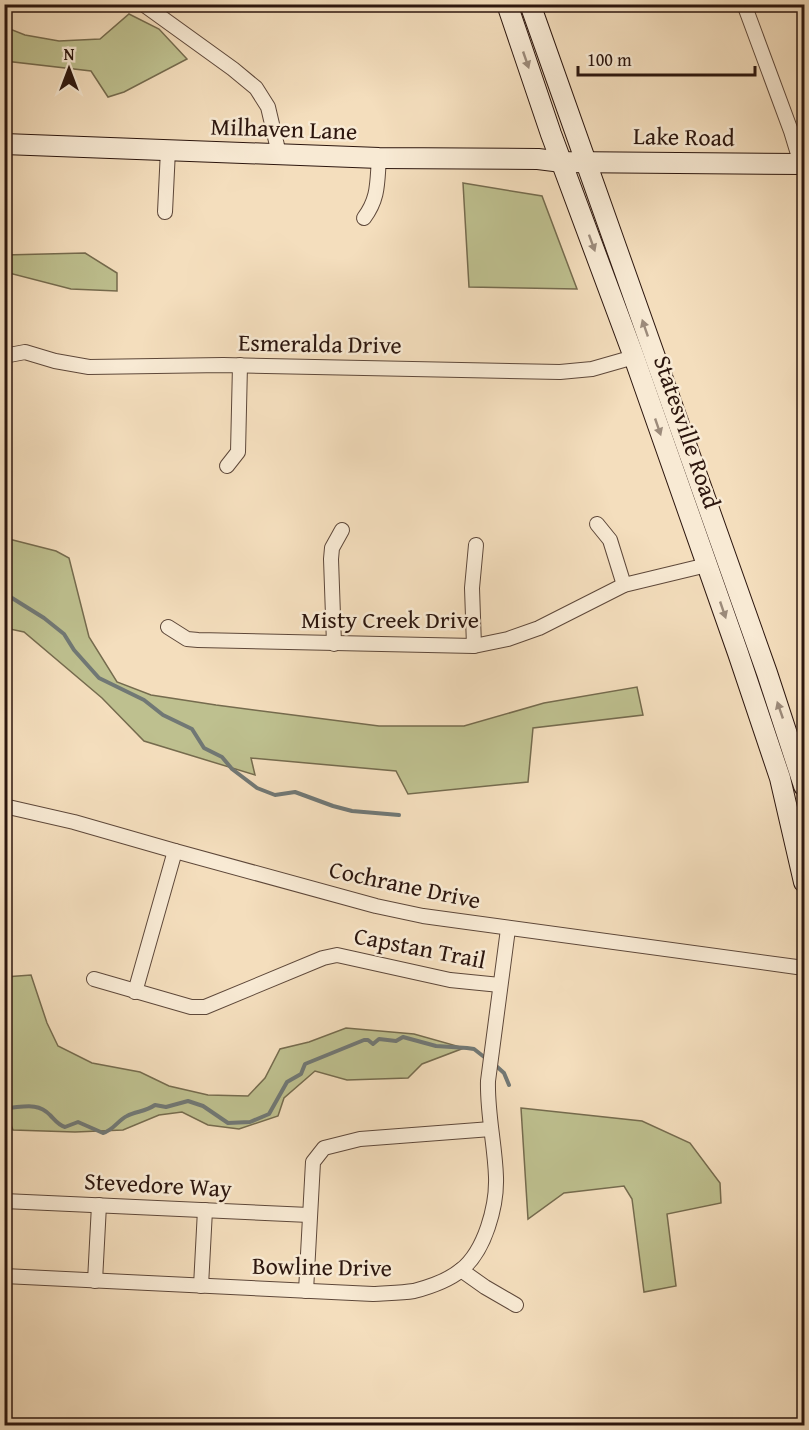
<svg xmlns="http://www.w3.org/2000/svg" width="809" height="1430" viewBox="0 0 809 1430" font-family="'Gentium Book Plus',serif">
<rect width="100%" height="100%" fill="#f4debd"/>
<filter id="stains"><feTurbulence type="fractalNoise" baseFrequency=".00333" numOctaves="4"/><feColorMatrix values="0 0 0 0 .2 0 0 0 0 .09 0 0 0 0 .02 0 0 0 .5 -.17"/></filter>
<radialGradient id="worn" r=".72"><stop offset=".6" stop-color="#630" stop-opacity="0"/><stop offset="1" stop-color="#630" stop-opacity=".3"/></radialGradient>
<g fill="#bec08f" stroke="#756b4e" stroke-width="1.5">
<path d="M 129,14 L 159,29 L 187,59 L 124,92 L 108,97 L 91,71 L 5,61 L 5,27 L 25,35 L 59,41 L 100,39 Z"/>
<path d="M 463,183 L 542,196 L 577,289 L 469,287 Z"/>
<path d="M 85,253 L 117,273 L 117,291 L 71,289 L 5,272 L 5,255 Z"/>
<path d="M 5,538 L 56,551 L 69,558 L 89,637 L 117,682 L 151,695 L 216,705 L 379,726 L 464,726 L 544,703 L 637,687 L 643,715 L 533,728 L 528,782 L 408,794 L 396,771 L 251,758 L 255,775 L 144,741 L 102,698 L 24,632 L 5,628 Z"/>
<path d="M 31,975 L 47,1023 L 58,1046 L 92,1063 L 140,1072 L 169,1086 L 208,1095 L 248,1096 L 265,1078 L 280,1049 L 309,1042 L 346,1028 L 414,1034 L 464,1048 L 422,1064 L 408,1078 L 347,1080 L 315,1071 L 284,1098 L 278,1116 L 239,1129 L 208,1125 L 182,1112 L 159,1115 L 123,1130 L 75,1132 L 13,1130 L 5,1110 L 5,977 Z"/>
<path d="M 521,1108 L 642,1121 L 690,1143 L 720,1183 L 721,1203 L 667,1214 L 676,1286 L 644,1292 L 632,1199 L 624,1186 L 564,1193 L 528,1219 Z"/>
</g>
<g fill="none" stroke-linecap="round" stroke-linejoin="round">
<g stroke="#717875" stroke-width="4">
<path d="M 4,593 L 44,618 L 64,634 L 74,650 L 99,678 L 144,700 L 163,715 L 192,729 L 204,748 L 222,757 L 232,769 L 257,788 L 275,795 L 295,792 L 333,806 L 352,811 L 399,815"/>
<path d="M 494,1064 L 504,1073 L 509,1085"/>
<path d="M 4,1108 C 21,1108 37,1101 50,1115 C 55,1120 58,1125 65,1127 L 78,1122 L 103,1133 C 114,1130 118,1120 127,1116 C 136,1111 145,1112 155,1105 L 166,1107 L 188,1101 L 203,1106 L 228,1123 L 250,1122 L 269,1114 L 287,1082 L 301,1074 L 305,1064 L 364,1040 L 368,1040 L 373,1044 L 379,1039 L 396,1041 L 403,1037 L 436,1046 L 467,1048 L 474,1049 L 488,1060"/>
</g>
<defs>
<g id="street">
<path d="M 143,4 L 233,69 L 256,88 L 268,107 L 279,154"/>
<path d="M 744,4 L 791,131 L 801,164"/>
<path d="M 165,212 L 168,150"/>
<path d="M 364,218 C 379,198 377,182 379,158"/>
<path d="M 4,356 L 25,352 L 55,361 L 89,367 L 223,365 L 560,372 L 592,369 L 634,357"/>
<path d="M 227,466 L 238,452 L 240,365"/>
<path d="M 597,524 L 610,540 L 624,585"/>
<path d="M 168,627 L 187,639 L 198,640 L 474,646 L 508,639 L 539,628 L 624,585 L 707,565"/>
<path d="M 334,644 L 331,559 L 332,548 L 342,530"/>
<path d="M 474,646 L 472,588 L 476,545"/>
<path d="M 4,806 L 74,822 L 175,851 L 376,906 L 423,916 L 804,968"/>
<path d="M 94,979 L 191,1007 L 205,1007 L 323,958 L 337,955 L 450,980 L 500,985"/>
<path d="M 135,992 L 175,851"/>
<path d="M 4,1201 L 309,1215"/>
<path d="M 461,1270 L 485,1287 L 516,1305"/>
<path d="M 4,1276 L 373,1294 C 386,1293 401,1293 414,1291 C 429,1287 449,1280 461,1270 C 485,1251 497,1206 496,1177 C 495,1145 487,1113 488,1081 L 508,929"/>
<path d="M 95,1281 L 99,1205"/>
<path d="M 201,1286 L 205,1210"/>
<path d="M 306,1291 L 313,1162 L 324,1148 L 360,1139 L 491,1129"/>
</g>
<g id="secondary">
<path d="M 507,4 L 551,134 L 634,357 L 738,653 L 780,778 L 804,882"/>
<path d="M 530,4 L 767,673 L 804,786"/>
<path d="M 4,144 L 379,158 L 538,159 L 562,162 L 804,164"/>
</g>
</defs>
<use href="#street" stroke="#5e483a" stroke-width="16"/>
<use href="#secondary" stroke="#2c160e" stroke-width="22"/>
<use href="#street" stroke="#f8ead4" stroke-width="14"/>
<use href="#secondary" stroke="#f8ead4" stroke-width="20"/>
</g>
<defs><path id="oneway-solid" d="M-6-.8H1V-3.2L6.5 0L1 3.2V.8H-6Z" transform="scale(1.5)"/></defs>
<g fill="#9c8b7b">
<use href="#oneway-solid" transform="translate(526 60) rotate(71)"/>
<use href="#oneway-solid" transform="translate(592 243) rotate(70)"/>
<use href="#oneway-solid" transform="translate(645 328) rotate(-109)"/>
<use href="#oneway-solid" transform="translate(658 427) rotate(71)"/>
<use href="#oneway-solid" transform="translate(723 610) rotate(71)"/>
<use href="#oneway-solid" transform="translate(780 710) rotate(-109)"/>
</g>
<g text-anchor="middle" stroke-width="5" stroke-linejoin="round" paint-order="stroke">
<g font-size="24" fill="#2c160e" stroke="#f8ead4">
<text transform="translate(284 129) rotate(2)" y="8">Milhaven Lane</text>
<text transform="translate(684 137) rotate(1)" y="8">Lake Road</text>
<text transform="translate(320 344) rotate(1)" y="8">Esmeralda Drive</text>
<text transform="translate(687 432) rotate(71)" y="8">Statesville Road</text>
<text x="390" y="628">Misty Creek Drive</text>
<text transform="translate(405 885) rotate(12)" y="8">Cochrane Drive</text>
<text transform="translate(420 948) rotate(11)" y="8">Capstan Trail</text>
<text transform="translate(158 1185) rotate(3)" y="8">Stevedore Way</text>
<text transform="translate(322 1267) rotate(1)" y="8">Bowline Drive</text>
</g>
</g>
<rect width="809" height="1430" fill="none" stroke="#f4debd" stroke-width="24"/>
<rect x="6" y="6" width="797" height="1418" fill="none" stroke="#2c160e" stroke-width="3"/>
<rect x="12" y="12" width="785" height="1406" fill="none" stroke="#2c160e" stroke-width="1.5"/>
<g transform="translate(69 69)" stroke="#f8ead4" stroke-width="4.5" paint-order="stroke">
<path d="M0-4.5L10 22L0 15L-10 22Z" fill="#2c160e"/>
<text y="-9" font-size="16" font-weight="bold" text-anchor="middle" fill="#2c160e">N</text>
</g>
<path d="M578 66v9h177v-9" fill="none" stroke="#2c160e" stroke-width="3"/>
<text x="587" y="66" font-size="18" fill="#2c160e" stroke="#f8ead4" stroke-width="4.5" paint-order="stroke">100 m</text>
<rect width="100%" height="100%" filter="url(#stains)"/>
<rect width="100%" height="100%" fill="url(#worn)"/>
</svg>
